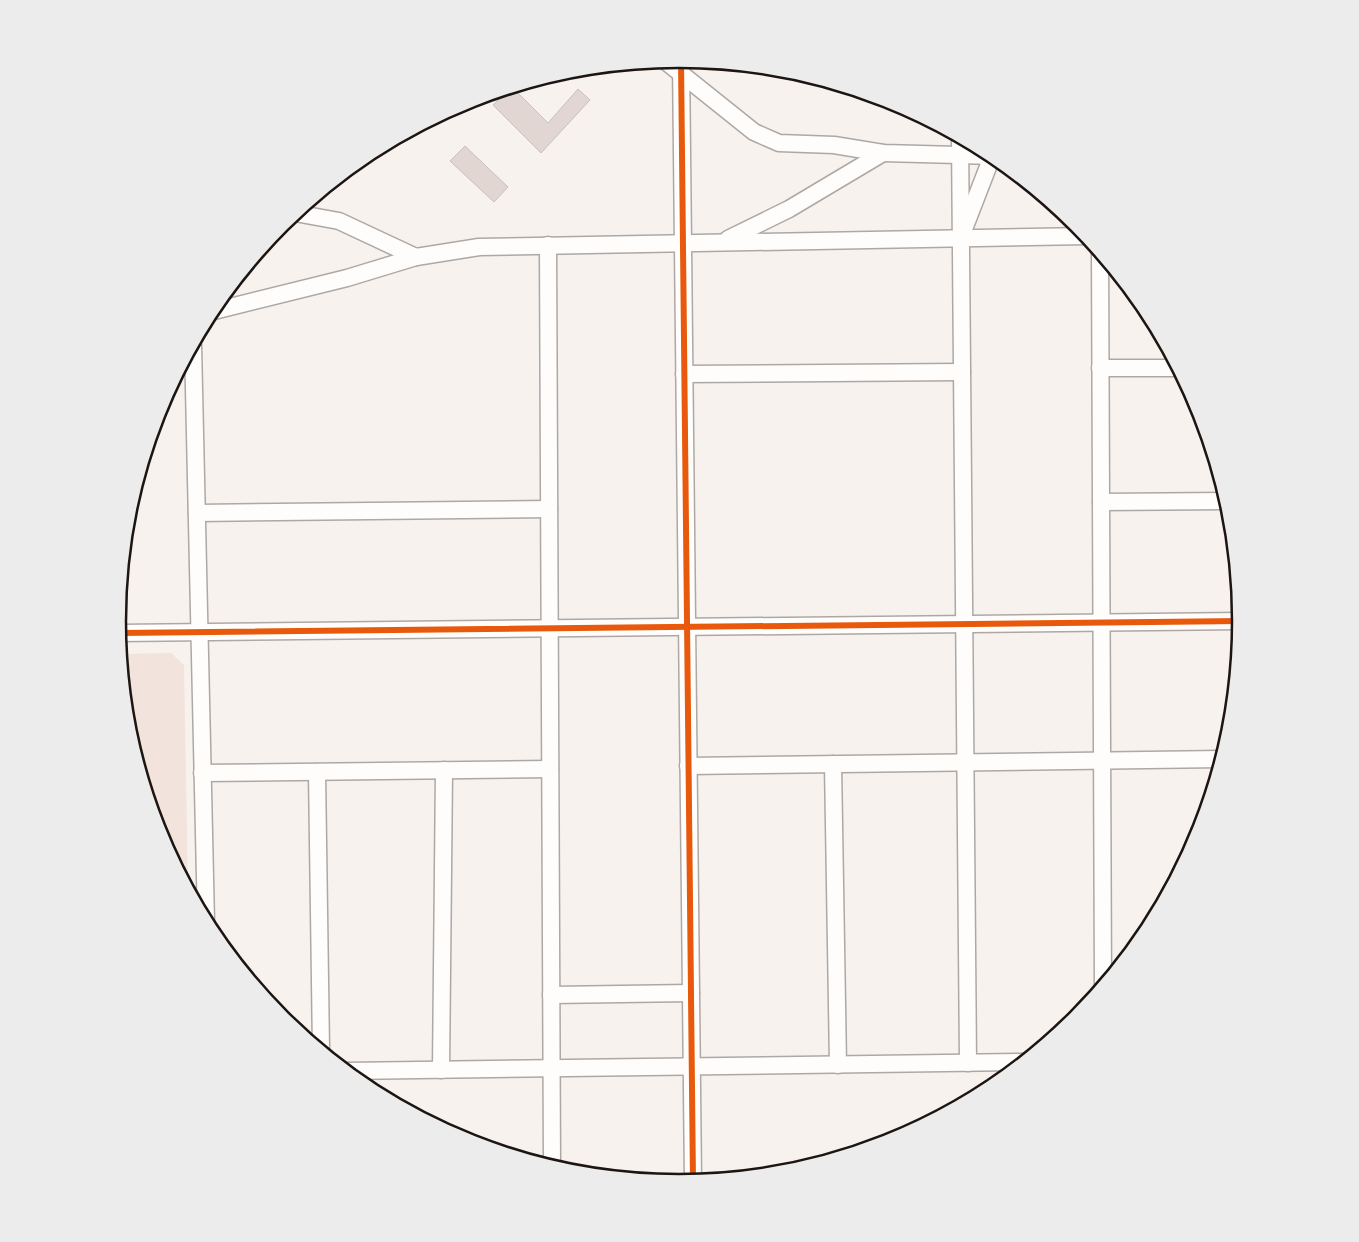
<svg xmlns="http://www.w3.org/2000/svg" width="1359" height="1242" viewBox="0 0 1359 1242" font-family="'Exo 2',sans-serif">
<rect width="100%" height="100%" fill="#f8f2ee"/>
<path fill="#f2e3dc" d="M 171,653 L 184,665 L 188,889 L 160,836 L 128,730 L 120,654 Z"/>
<g fill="#e1d6d2" stroke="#c7c0bd">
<path d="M 512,87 L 548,123 L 578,89 L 590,100 L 541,153 L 493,105 Z"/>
<path d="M 465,146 L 508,187 L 494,202 L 450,161 Z"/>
</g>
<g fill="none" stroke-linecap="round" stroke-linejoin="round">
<defs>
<g id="minor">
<path d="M 681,59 L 693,1182"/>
<path d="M 664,60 L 754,132 L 779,143 L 834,145 L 883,153 L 995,156"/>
<path d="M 960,136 L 968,1063"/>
<path d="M 295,213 L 339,221 L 416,257"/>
<path d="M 964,229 L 993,154"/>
<path d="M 728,239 L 789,209 L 883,153"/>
<path d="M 548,245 L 552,1167"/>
<path d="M 1100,251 L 1103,987"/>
<path d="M 210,312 L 347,278 L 416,257 L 479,247 L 1087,236"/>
<path d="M 193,345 L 206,922"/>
<path d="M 1100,368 L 1179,368"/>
<path d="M 684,374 L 962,372"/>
<path d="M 1101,502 L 1228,501"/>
<path d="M 197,513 L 549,509"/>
<path d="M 119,633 L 1242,621"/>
<path d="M 833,764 L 838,1065"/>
<path d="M 688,766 L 1222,759"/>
<path d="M 317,772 L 321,1050"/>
<path d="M 202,773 L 550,769"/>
<path d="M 551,995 L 691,993"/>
<path d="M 441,1070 L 444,770"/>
<path d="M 346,1071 L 1024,1062"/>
</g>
</defs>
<use href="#minor" stroke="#aea8a4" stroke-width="19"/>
<use href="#minor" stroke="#fefdfc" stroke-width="16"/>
<defs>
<g id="cycleway">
<path d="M 681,59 L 693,1182"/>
<path d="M 119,633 L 1242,621"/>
</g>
</defs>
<use href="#cycleway" stroke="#fff" stroke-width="9"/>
<use href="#cycleway" stroke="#e8590c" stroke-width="6"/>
</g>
<path d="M0 0H1359V1242H0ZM126 621a553 553 0 1 1 1106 0a553 553 0 1 1-1106 0Z" fill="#edecec" fill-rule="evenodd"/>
<path fill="none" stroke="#1c1511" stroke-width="2.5" d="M126 621a553 553 0 1 1 1106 0a553 553 0 1 1-1106 0Z"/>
</svg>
